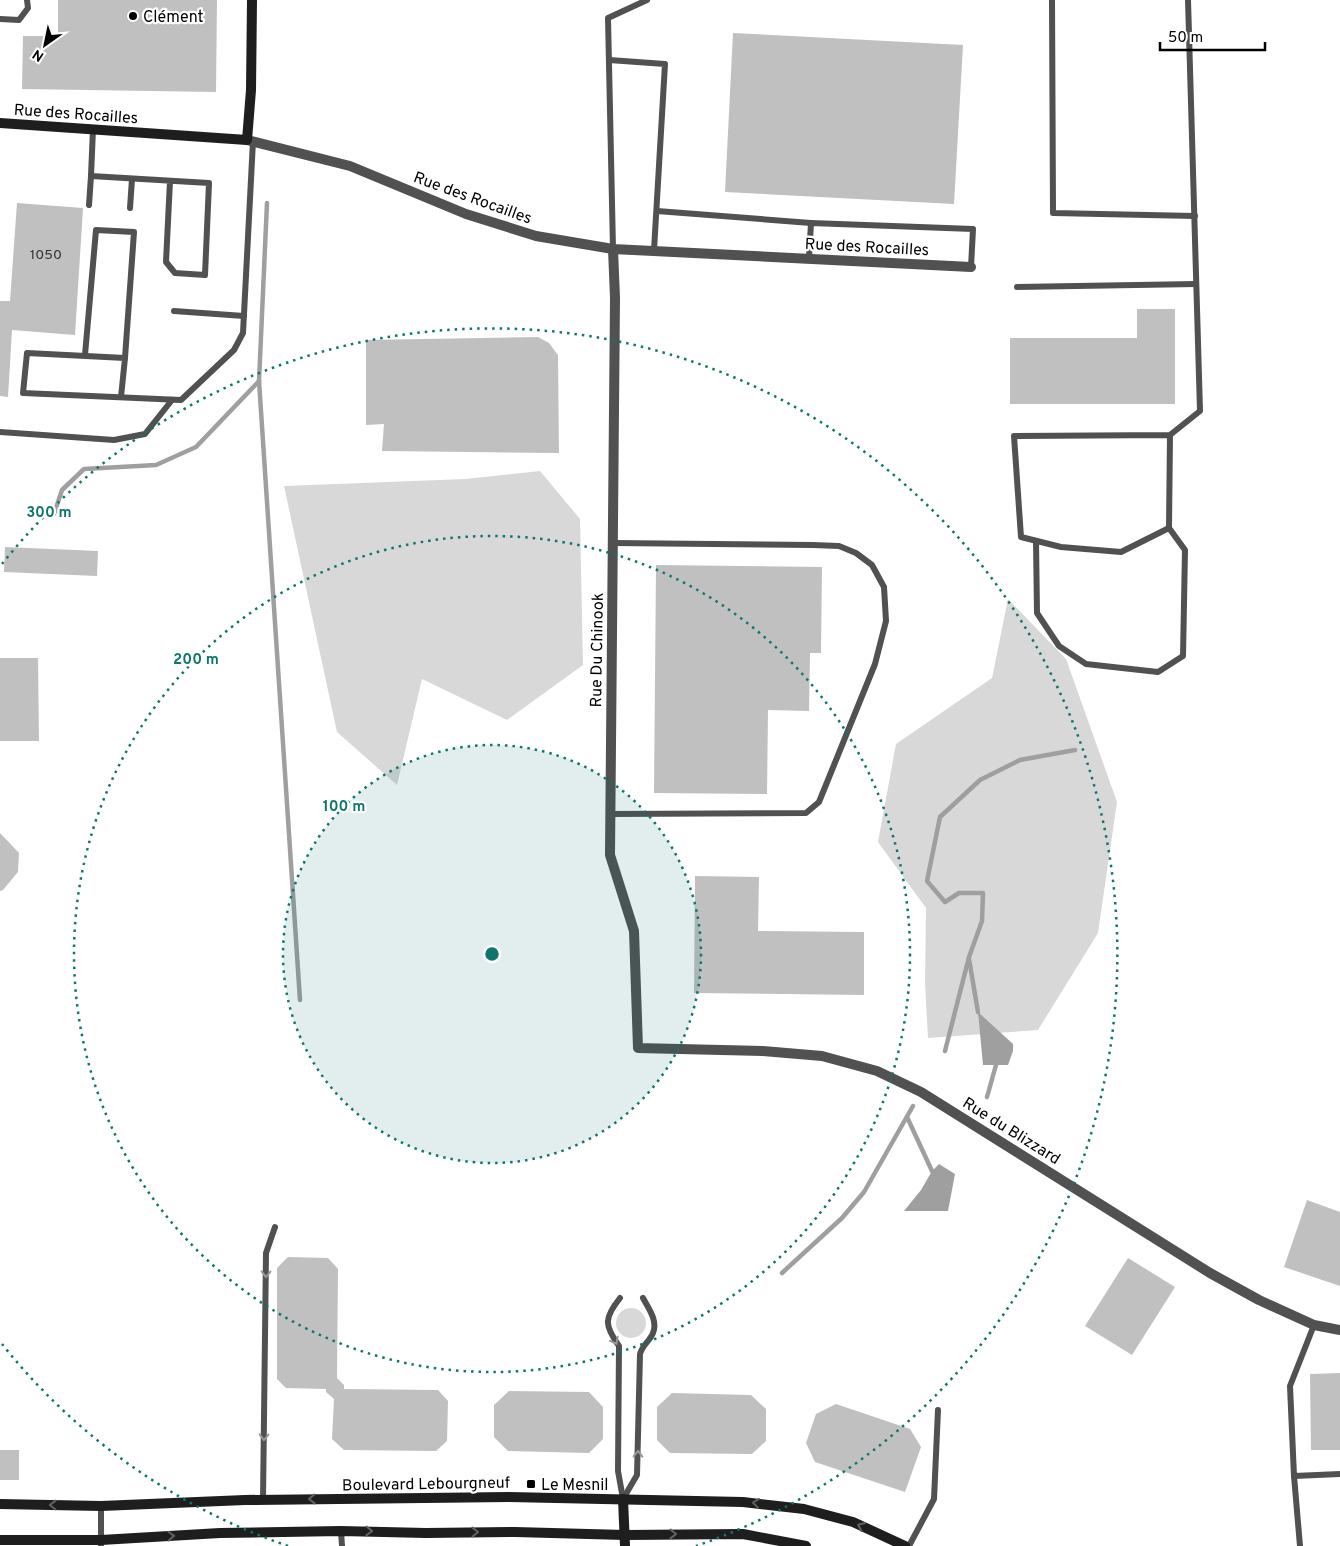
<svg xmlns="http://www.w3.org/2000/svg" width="1340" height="1546" viewBox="0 0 1340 1546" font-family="Overpass,sans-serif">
<rect width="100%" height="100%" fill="#fff"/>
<g fill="#d8d8d8">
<path d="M 540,471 L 580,519 L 583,665 L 507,720 L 422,679 L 397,785 L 337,732 L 284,486 L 465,479 Z"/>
<path d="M 1008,599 L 1066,659 L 1117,802 L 1098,933 L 1038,1030 L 928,1038 L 925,983 L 926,908 L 878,842 L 896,744 L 992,678 Z"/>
<circle cx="631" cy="1323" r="15"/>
</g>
<g fill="#9f9f9f">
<path d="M 978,1012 L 1013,1044 L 1013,1051 L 1008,1065 L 983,1065 Z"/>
<path d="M 939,1164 L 955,1174 L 948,1211 L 904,1211 L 921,1190 L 932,1171 Z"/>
</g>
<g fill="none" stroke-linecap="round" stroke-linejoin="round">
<g stroke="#9f9f9f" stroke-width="4.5">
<path d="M 267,203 L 259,381 L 300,1000"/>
<path d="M 54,514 L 62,490 L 84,469 L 156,465 L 196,447 L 259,381"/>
<path d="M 969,959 L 978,1012"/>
<path d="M 945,1051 L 969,957 L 982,921 L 983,893 L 959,893 L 945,902 L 927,881 L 940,817 L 980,780 L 1020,760 L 1075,750"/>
<path d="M 987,1097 L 996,1065"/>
<path d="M 907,1117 L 932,1171"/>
<path d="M 782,1273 L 842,1218 L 864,1192 L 913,1106"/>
</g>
</g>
<g fill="#c0c0c0">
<path d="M 58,0 L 217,0 L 216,92 L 22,89 L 23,36 L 58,36 Z"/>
<path d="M 733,33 L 963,45 L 954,204 L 725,192 Z"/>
<path d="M 17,203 L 83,208 L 75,335 L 12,330 L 8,397 L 0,396 L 0,301 L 10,301 Z"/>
<path d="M 1137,309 L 1175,309 L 1175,404 L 1010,404 L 1010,338 L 1137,338 Z"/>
<path d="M 538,337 L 549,343 L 558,355 L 559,453 L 382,451 L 384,424 L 366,425 L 366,340 Z"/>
<path d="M 5,547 L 98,551 L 97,576 L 4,572 Z"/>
<path d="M 656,565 L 822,567 L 821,653 L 810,653 L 809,711 L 768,710 L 767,794 L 654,793 Z"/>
<path d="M 0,658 L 38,658 L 39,741 L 0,741 Z"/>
<path d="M 0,833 L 19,853 L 18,872 L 3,890 L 0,891 Z"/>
<path d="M 695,876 L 759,877 L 758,931 L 864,932 L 864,995 L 694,993 Z"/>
<path d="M 1307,1200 L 1340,1212 L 1340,1286 L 1284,1267 Z"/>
<path d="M 288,1257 L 328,1258 L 338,1269 L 337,1378 L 344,1385 L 344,1389 L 438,1390 L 448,1401 L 447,1441 L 436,1451 L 344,1450 L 332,1439 L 334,1399 L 326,1392 L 326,1389 L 286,1388 L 277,1379 L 277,1268 Z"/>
<path d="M 1128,1258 L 1175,1287 L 1132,1355 L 1085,1326 Z"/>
<path d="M 1340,1373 L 1340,1450 L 1311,1450 L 1310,1374 Z"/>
<path d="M 509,1391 L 589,1392 L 603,1407 L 603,1439 L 589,1453 L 508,1451 L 494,1437 L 494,1405 Z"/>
<path d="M 672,1393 L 751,1395 L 766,1409 L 766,1441 L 752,1454 L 670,1453 L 657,1440 L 657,1407 Z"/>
<path d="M 836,1404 L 910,1429 L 921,1447 L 905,1492 L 815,1462 L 806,1443 L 816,1414 Z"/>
<rect x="0" y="1450" width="19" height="30"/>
</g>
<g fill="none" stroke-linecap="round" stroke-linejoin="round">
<g stroke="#515151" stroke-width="6">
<path d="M 1052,0 L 1053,213 L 1195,216"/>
<path d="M 0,19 L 19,20 L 28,8 L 27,0"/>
<path d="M 609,60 L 665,64 L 654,250"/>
<path d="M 93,129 L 91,176 L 209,183 L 205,275 L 175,273 L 166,262 L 170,181"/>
<path d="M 89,205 L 91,176"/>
<path d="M 130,208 L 132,179"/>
<path d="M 657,211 L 811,223"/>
<path d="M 613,249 L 608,18 L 647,0"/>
<path d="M 809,258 L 811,223 L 973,229 L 971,267"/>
<path d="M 1017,287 L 1196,284"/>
<path d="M 174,311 L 244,316"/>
<path d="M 85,355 L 96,230 L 134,232 L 125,358"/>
<path d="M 121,397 L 125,358 L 27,353 L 23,393 L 181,400 L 234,350 L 243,333 L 253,141"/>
<path d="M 0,432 L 114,440 L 145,434 L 172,400"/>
<path d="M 1170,435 L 1169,528 L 1121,552 L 1061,547 L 1021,537 L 1014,436 L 1170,435 L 1200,411 L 1188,0"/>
<path d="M 1036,541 L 1037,613 L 1059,646 L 1086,664 L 1158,672 L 1183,656 L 1185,550 L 1169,528"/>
<path d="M 610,814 L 806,813 L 819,802 L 875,664 L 886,621 L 884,587 L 872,565 L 856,553 L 839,546 L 813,545 L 612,543"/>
<path d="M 620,1298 C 604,1318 604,1325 619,1346 L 618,1471 L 623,1499"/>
<path d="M 1314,1325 L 1290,1386 L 1294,1476 L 1340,1474"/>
<path d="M 1294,1476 L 1300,1546"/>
<path d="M 623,1499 L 637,1475 L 640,1354 C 643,1344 650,1341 653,1333 C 658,1321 649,1309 643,1298"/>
<path d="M 263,1500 L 266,1253 L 275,1227"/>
<path d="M 341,1531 L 342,1546"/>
<path d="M 101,1546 L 101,1506"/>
<path d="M 909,1546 L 934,1499 L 938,1410"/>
</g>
<g stroke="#515151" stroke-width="10">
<path d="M 247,140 L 350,166 L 466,214 L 536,236 L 613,249 L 971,267"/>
<path d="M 613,249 L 615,298 L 610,855 L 634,931 L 638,1048 L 763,1051 L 822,1056 L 877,1071 L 921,1092 L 1210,1273 L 1259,1300 L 1314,1325 L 1340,1330"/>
</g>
<g stroke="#1e1e1e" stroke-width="10">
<path d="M 0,123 L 247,140 L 251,90 L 252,0"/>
<path d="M 623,1499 L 625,1546"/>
<path d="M 0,1504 L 101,1506 L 245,1500 L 509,1497 L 743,1502 L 804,1509 L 853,1522 L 905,1546"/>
<path d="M 0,1540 L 101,1540 L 220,1533 L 341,1531 L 426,1533 L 515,1532 L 625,1535 L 743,1534 L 806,1546"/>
</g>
</g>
<defs><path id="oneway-chevron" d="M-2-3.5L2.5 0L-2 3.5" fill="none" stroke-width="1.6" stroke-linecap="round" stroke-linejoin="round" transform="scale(1.25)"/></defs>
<g stroke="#979797">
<use href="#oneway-chevron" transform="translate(266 1274) rotate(91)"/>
<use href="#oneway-chevron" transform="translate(615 1341) rotate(61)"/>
<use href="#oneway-chevron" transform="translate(264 1437) rotate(91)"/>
<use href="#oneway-chevron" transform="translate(638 1454) rotate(-89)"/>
</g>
<g stroke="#626262">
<use href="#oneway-chevron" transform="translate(312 1499) rotate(179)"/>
<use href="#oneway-chevron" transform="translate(756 1503) rotate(-173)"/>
<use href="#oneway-chevron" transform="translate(53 1505) rotate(-179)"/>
<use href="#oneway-chevron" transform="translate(861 1526) rotate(-155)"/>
<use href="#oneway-chevron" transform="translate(369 1531) rotate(2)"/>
<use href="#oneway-chevron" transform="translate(475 1532) rotate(-1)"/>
<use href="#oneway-chevron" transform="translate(673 1534)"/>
<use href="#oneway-chevron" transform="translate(171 1536) rotate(-3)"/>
</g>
<circle cx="492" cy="954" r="209" fill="#0f766e" fill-opacity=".12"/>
<g fill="none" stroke="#0f766e" stroke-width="2.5" stroke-dasharray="2.5 5">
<circle cx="492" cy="954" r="209"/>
<circle cx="492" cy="954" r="418"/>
<path d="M288 1546A626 626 0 0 1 2 1344M2 564A626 626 0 1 1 696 1546"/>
</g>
<g fill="#000" stroke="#fff" stroke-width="2">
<circle cx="133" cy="16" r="5"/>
<rect x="526" y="1479" width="10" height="10" rx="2.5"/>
</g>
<g text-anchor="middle" stroke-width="4.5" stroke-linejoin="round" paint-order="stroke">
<g font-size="14" fill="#303030">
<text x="46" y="259">1050</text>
</g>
<g font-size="16" fill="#000" stroke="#fff" text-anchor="start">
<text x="143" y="22">Clément</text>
<text x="541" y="1490">Le Mesnil</text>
</g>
<g font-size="16" fill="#000" stroke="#fff">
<text transform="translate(76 113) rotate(4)" y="6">Rue des Rocailles</text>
<text transform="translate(473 197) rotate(20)" y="6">Rue des Rocailles</text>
<text transform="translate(867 246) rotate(3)" y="6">Rue des Rocailles</text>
<text transform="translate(596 650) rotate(-89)" y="6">Rue Du Chinook</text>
<text transform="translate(1012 1130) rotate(32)" y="6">Rue du Blizzard</text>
<text transform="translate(426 1483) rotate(-1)" y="6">Boulevard Lebourgneuf</text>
</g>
</g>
<circle cx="492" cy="954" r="8" fill="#0f766e" stroke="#fff" stroke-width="2.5"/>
<g font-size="15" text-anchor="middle" font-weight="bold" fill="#0f766e" stroke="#fff" stroke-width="4.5" stroke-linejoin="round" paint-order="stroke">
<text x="49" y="517">300 m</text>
<text x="196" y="664">200 m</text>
<text x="344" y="811">100 m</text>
</g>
<g transform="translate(45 45) rotate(213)" stroke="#ffffff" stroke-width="4" paint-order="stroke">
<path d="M0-4L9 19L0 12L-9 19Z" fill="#000000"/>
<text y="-8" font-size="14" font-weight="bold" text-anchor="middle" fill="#000000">N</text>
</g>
<path d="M1160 42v8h105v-8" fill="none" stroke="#000000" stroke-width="2.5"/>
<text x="1168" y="42" font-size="15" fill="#000000" stroke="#ffffff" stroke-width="4" paint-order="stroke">50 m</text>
</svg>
